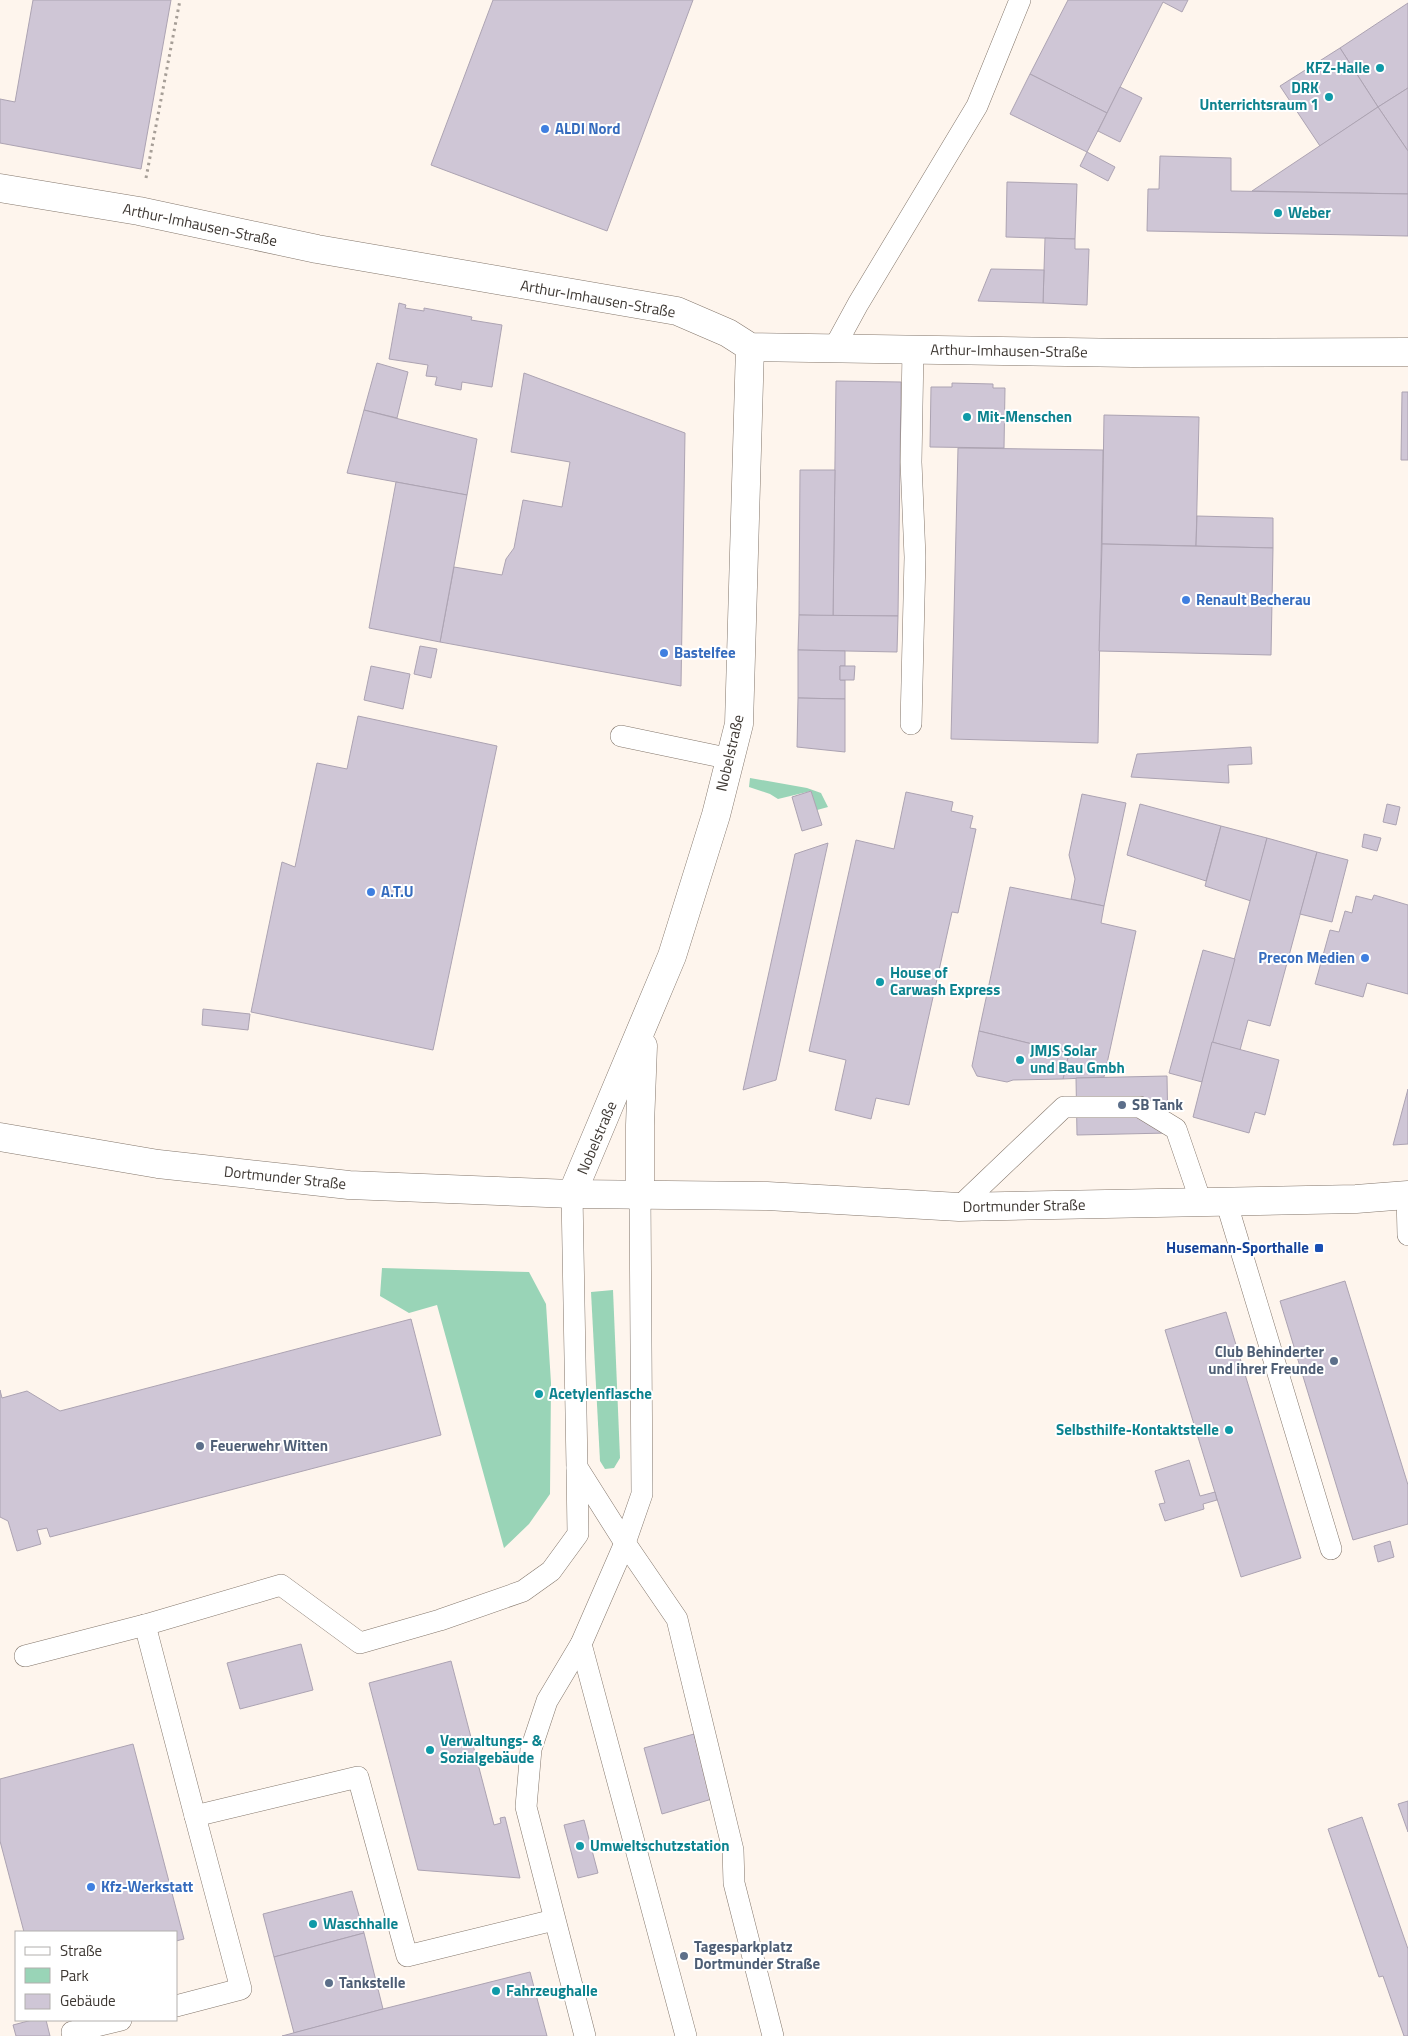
<svg xmlns="http://www.w3.org/2000/svg" width="1408" height="2036" viewBox="0 0 1408 2036" font-family="'Titillium Web',sans-serif">
<rect width="100%" height="100%" fill="#fef5ed"/>
<g fill="#99d4b7">
<path d="M 750,778 L 807,788 L 821,793 L 828,807 L 817,810 L 811,791 L 778,799 L 770,794 L 749,787 Z"/>
<path d="M 382,1268 L 529,1272 L 546,1304 L 551,1383 L 550,1494 L 529,1524 L 504,1548 L 437,1305 L 409,1313 L 380,1296 Z"/>
<path d="M 613,1290 L 620,1458 L 614,1468 L 605,1469 L 600,1461 L 591,1292 Z"/>
</g>
<g fill="#cfc6d6" stroke="#aca3b2">
<path d="M 33,0 L 171,0 L 141,169 L 0,143 L 0,99 L 15,102 Z"/>
<path d="M 493,0 L 693,0 L 607,231 L 431,165 Z"/>
<path d="M 1068,0 L 1188,0 L 1182,12 L 1163,2 L 1107,113 L 1030,74 Z"/>
<path d="M 1408,3 L 1408,88 L 1378,107 L 1340,48 Z"/>
<path d="M 1340,48 L 1378,107 L 1320,146 L 1280,86 Z"/>
<path d="M 1030,74 L 1107,113 L 1087,152 L 1010,114 Z"/>
<path d="M 1120,87 L 1142,98 L 1120,142 L 1098,131 Z"/>
<path d="M 1408,88 L 1408,151 L 1378,107 Z"/>
<path d="M 1378,107 L 1408,151 L 1408,194 L 1252,191 Z"/>
<path d="M 1087,152 L 1115,167 L 1108,181 L 1080,166 Z"/>
<path d="M 1160,156 L 1231,158 L 1231,191 L 1408,194 L 1408,236 L 1147,231 L 1148,189 L 1159,189 Z"/>
<path d="M 1007,182 L 1077,184 L 1075,239 L 1006,237 Z"/>
<path d="M 1045,238 L 1075,239 L 1075,249 L 1089,249 L 1087,305 L 1043,303 Z"/>
<path d="M 991,269 L 1044,270 L 1043,303 L 978,301 Z"/>
<path d="M 399,303 L 406,305 L 405,308 L 424,311 L 424,308 L 472,317 L 471,320 L 502,325 L 492,387 L 462,382 L 461,390 L 435,385 L 437,377 L 426,376 L 428,365 L 389,359 Z"/>
<path d="M 377,363 L 408,372 L 397,418 L 364,410 Z"/>
<path d="M 524,373 L 685,433 L 681,686 L 440,642 L 454,567 L 502,575 L 506,559 L 514,548 L 523,500 L 562,507 L 570,462 L 511,452 Z"/>
<path d="M 836,381 L 901,382 L 898,616 L 833,616 Z"/>
<path d="M 952,383 L 993,384 L 993,388 L 1005,388 L 1004,448 L 930,447 L 931,387 L 952,387 Z"/>
<path d="M 1402,392 L 1408,392 L 1408,460 L 1401,460 Z"/>
<path d="M 364,410 L 477,439 L 467,495 L 347,473 Z"/>
<path d="M 1104,415 L 1199,417 L 1196,546 L 1102,544 Z"/>
<path d="M 958,448 L 1103,450 L 1098,743 L 951,739 Z"/>
<path d="M 800,470 L 835,470 L 833,616 L 799,615 Z"/>
<path d="M 396,482 L 467,495 L 440,642 L 369,628 Z"/>
<path d="M 1197,516 L 1273,518 L 1273,548 L 1196,546 Z"/>
<path d="M 1102,544 L 1273,548 L 1271,655 L 1099,651 Z"/>
<path d="M 799,615 L 898,616 L 897,652 L 798,650 Z"/>
<path d="M 420,646 L 437,649 L 431,678 L 414,674 Z"/>
<path d="M 798,650 L 845,651 L 845,666 L 840,666 L 840,680 L 845,680 L 845,699 L 798,698 Z"/>
<path d="M 371,666 L 410,674 L 403,709 L 364,700 Z"/>
<path d="M 840,666 L 855,666 L 854,680 L 840,680 Z"/>
<path d="M 798,698 L 845,699 L 845,752 L 797,747 Z"/>
<path d="M 358,716 L 497,746 L 433,1050 L 251,1012 L 282,862 L 295,867 L 317,763 L 347,769 Z"/>
<path d="M 1251,747 L 1252,764 L 1228,765 L 1229,783 L 1131,777 L 1137,754 Z"/>
<path d="M 811,791 L 822,825 L 802,831 L 792,797 Z"/>
<path d="M 906,792 L 953,802 L 951,811 L 973,816 L 970,828 L 976,829 L 958,913 L 952,912 L 909,1105 L 876,1098 L 871,1119 L 835,1110 L 846,1060 L 809,1051 L 856,840 L 894,849 Z"/>
<path d="M 1082,794 L 1126,803 L 1104,906 L 1071,899 L 1075,879 L 1069,855 Z"/>
<path d="M 1140,804 L 1221,826 L 1206,881 L 1127,855 Z"/>
<path d="M 1387,804 L 1400,807 L 1396,825 L 1383,822 Z"/>
<path d="M 1221,826 L 1267,838 L 1251,901 L 1205,886 Z"/>
<path d="M 1364,834 L 1381,838 L 1377,851 L 1362,847 Z"/>
<path d="M 1267,838 L 1317,852 L 1270,1026 L 1248,1020 L 1240,1050 L 1212,1042 Z"/>
<path d="M 828,843 L 776,1080 L 743,1090 L 795,854 Z"/>
<path d="M 1317,852 L 1348,860 L 1332,922 L 1300,914 Z"/>
<path d="M 1010,887 L 1104,906 L 1101,923 L 1136,931 L 1104,1077 L 1063,1079 L 1069,1053 L 979,1031 Z"/>
<path d="M 1374,895 L 1408,905 L 1408,994 L 1367,983 L 1363,997 L 1315,984 L 1330,930 L 1339,932 L 1345,911 L 1352,913 L 1356,896 L 1372,900 Z"/>
<path d="M 1203,950 L 1235,959 L 1202,1082 L 1169,1073 Z"/>
<path d="M 203,1009 L 250,1014 L 248,1030 L 202,1025 Z"/>
<path d="M 979,1031 L 1069,1053 L 1063,1079 L 1013,1080 L 1007,1082 L 977,1076 L 972,1066 Z"/>
<path d="M 1212,1042 L 1279,1060 L 1265,1115 L 1255,1112 L 1249,1133 L 1193,1117 Z"/>
<path d="M 1167,1076 L 1168,1133 L 1077,1135 L 1076,1078 Z"/>
<path d="M 1408,1089 L 1408,1144 L 1393,1145 Z"/>
<path d="M 1345,1281 L 1408,1485 L 1408,1524 L 1353,1540 L 1280,1301 Z"/>
<path d="M 1226,1312 L 1301,1558 L 1241,1577 L 1165,1330 Z"/>
<path d="M 411,1319 L 441,1435 L 50,1537 L 47,1528 L 37,1530 L 41,1544 L 17,1551 L 8,1521 L 0,1517 L 0,1390 L 2,1398 L 27,1391 L 60,1411 Z"/>
<path d="M 1189,1460 L 1200,1496 L 1215,1492 L 1217,1500 L 1203,1504 L 1204,1509 L 1165,1521 L 1159,1504 L 1165,1503 L 1155,1471 Z"/>
<path d="M 1390,1541 L 1394,1557 L 1378,1562 L 1374,1546 Z"/>
<path d="M 301,1644 L 313,1690 L 240,1709 L 227,1663 Z"/>
<path d="M 451,1661 L 494,1825 L 501,1823 L 500,1818 L 505,1817 L 520,1878 L 418,1870 L 369,1683 Z"/>
<path d="M 694,1734 L 712,1799 L 662,1814 L 644,1748 Z"/>
<path d="M 133,1744 L 184,1939 L 176,1941 L 176,1932 L 24,1932 L 0,1841 L 0,1779 Z"/>
<path d="M 1408,1801 L 1408,1832 L 1398,1804 Z"/>
<path d="M 1362,1817 L 1408,1949 L 1408,2036 L 1404,2036 L 1383,1976 L 1379,1977 L 1328,1829 Z"/>
<path d="M 584,1820 L 598,1873 L 578,1878 L 564,1825 Z"/>
<path d="M 352,1891 L 364,1933 L 274,1957 L 263,1914 Z"/>
<path d="M 364,1933 L 383,2009 L 294,2033 L 274,1957 Z"/>
<path d="M 530,1972 L 547,2036 L 282,2036 L 383,2009 Z"/>
<path d="M 32,2020 L 46,2020 L 50,2036 L 16,2036 L 13,2025 Z"/>
</g>
<g fill="none" stroke-linecap="round" stroke-linejoin="round">
<defs>
<g id="lane">
<path d="M 834,348 L 858,304 L 977,106 L 1020,0"/>
<path d="M 911,724 L 915,557 L 911,462 L 913,350"/>
<path d="M 621,736 L 731,759"/>
<path d="M 572,1194 L 577,1467 L 625,1543 L 677,1619 L 733,1850 L 734,1883 L 773,2036"/>
<path d="M 1407,1195 L 1408,1235"/>
<path d="M 1226,1201 L 1331,1549"/>
<path d="M 959,1207 L 1064,1107 L 1140,1107 L 1176,1129 L 1201,1202"/>
<path d="M 145,1625 L 195,1816"/>
<path d="M 581,1644 L 686,2036"/>
<path d="M 25,1656 L 145,1625 L 281,1585 L 360,1643 L 440,1620 L 523,1591 L 551,1571 L 578,1534 L 577,1468"/>
<path d="M 176,2006 L 241,1989 L 195,1816 L 358,1777 L 407,1956 L 554,1920"/>
<path d="M 73,2036 L 72,2032 L 121,2020"/>
<path d="M 585,2036 L 526,1807 L 531,1749 L 547,1701 L 581,1644 L 625,1543 L 642,1494 L 640,1193"/>
</g>
<g id="street">
<path d="M 0,188 L 139,211 L 317,249 L 677,311 L 728,333 L 750,347 L 1133,353 L 1408,352"/>
<path d="M 640,1193 L 640,1125 L 643,1046"/>
<path d="M 572,1194 L 672,956 L 716,815 L 739,724 L 750,347"/>
</g>
<path id="secondary" d="M 0,1137 L 158,1164 L 349,1185 L 572,1194 L 767,1196 L 959,1207 L 1356,1199 L 1408,1195"/>
</defs>
<use href="#lane" stroke="#84776c" stroke-width="22"/>
<use href="#street" stroke="#84776c" stroke-width="29"/>
<use href="#secondary" stroke="#84776c" stroke-width="29"/>
<path stroke="#a69e97" stroke-width="3" stroke-dasharray="2.5 4" stroke-linecap="butt" d="M 146,178 L 180,0"/>
<use href="#lane" stroke="#fff" stroke-width="21"/>
<use href="#street" stroke="#fff" stroke-width="28"/>
<use href="#secondary" stroke="#fff" stroke-width="28"/>
</g>
<g fill="#0f9aa8" stroke="#fff" stroke-width="2">
<circle cx="1380" cy="68" r="5"/>
<circle cx="1329" cy="97" r="5"/>
<circle cx="1278" cy="213" r="5"/>
<circle cx="967" cy="417" r="5"/>
<circle cx="880" cy="982" r="5"/>
<circle cx="1020" cy="1060" r="5"/>
<circle cx="539" cy="1394" r="5"/>
<circle cx="1229" cy="1430" r="5"/>
<circle cx="430" cy="1750" r="5"/>
<circle cx="580" cy="1846" r="5"/>
<circle cx="313" cy="1924" r="5"/>
<circle cx="496" cy="1991" r="5"/>
</g>
<g fill="#3f7fe0" stroke="#fff" stroke-width="2">
<circle cx="545" cy="129" r="5"/>
<circle cx="1186" cy="600" r="5"/>
<circle cx="664" cy="653" r="5"/>
<circle cx="371" cy="892" r="5"/>
<circle cx="1365" cy="958" r="5"/>
<circle cx="91" cy="1887" r="5"/>
</g>
<g fill="#5c6f8a" stroke="#fff" stroke-width="2">
<circle cx="1122" cy="1105" r="5"/>
<circle cx="1334" cy="1361" r="5"/>
<circle cx="200" cy="1446" r="5"/>
<circle cx="684" cy="1956" r="5"/>
<circle cx="329" cy="1983" r="5"/>
</g>
<rect fill="#1a4fb4" stroke="#fff" stroke-width="2" x="1314" y="1243" width="10" height="10" rx="2.5"/>
<g text-anchor="middle" stroke-width="4" stroke-linejoin="round" paint-order="stroke">
<g font-size="15" font-weight="bold" fill="#0d838f" stroke="#fff" text-anchor="start">
<text x="1370" y="73" text-anchor="end">KFZ-Halle</text>
<text x="1319" y="93" text-anchor="end">DRK<tspan x="1319" dy="17">Unterrichtsraum 1</tspan></text>
<text x="1288" y="218">Weber</text>
<text x="977" y="422">Mit-Menschen</text>
<text x="890" y="978">House of<tspan x="890" dy="17">Carwash Express</tspan></text>
<text x="1030" y="1056">JMJS Solar<tspan x="1030" dy="17">und Bau Gmbh</tspan></text>
<text x="549" y="1399">Acetylenflasche</text>
<text x="1219" y="1435" text-anchor="end">Selbsthilfe-Kontaktstelle</text>
<text x="440" y="1746">Verwaltungs- &amp;<tspan x="440" dy="17">Sozialgebäude</tspan></text>
<text x="590" y="1851">Umweltschutzstation</text>
<text x="323" y="1929">Waschhalle</text>
<text x="506" y="1996">Fahrzeughalle</text>
</g>
<g font-size="15" font-weight="bold" fill="#366cbe" stroke="#fff" text-anchor="start">
<text x="555" y="134">ALDI Nord</text>
<text x="1196" y="605">Renault Becherau</text>
<text x="674" y="658">Bastelfee</text>
<text x="381" y="897">A.T.U</text>
<text x="1355" y="963" text-anchor="end">Precon Medien</text>
<text x="101" y="1892">Kfz-Werkstatt</text>
</g>
<g font-size="15" fill="#3e3833" stroke="#fff">
<text transform="translate(200 225) rotate(12)" y="5">Arthur-Imhausen-Straße</text>
<text transform="translate(598 299) rotate(10)" y="5">Arthur-Imhausen-Straße</text>
<text transform="translate(1009 351) rotate(1)" y="5">Arthur-Imhausen-Straße</text>
<text transform="translate(730 753) rotate(-77)" y="5">Nobelstraße</text>
<text transform="translate(597 1138) rotate(-67)" y="5">Nobelstraße</text>
<text transform="translate(285 1178) rotate(6)" y="5">Dortmunder Straße</text>
<text transform="translate(1024 1206) rotate(-1)" y="5">Dortmunder Straße</text>
</g>
<g font-size="15" font-weight="bold" fill="#4e5e75" stroke="#fff" text-anchor="start">
<text x="1132" y="1110">SB Tank</text>
<text x="1324" y="1357" text-anchor="end">Club Behinderter<tspan x="1324" dy="17">und ihrer Freunde</tspan></text>
<text x="210" y="1451">Feuerwehr Witten</text>
<text x="694" y="1952">Tagesparkplatz<tspan x="694" dy="17">Dortmunder Straße</tspan></text>
<text x="339" y="1988">Tankstelle</text>
</g>
<g font-size="15" font-weight="bold" fill="#164399" stroke="#fff" text-anchor="end">
<text x="1309" y="1253">Husemann-Sporthalle</text>
</g>
</g>
<rect x="15" y="1931" width="162" height="90" fill="#ffffff" stroke="#b2afad"/>
<rect x="25" y="1947" width="25" height="8" fill="#ffffff" stroke="#b2afad"/>
<text x="60" y="1956" font-size="15" fill="#3e3833">Straße</text>
<rect x="25" y="1968" width="25" height="15" fill="#99d4b7" stroke="#b2afad"/>
<text x="60" y="1981" font-size="15" fill="#3e3833">Park</text>
<rect x="25" y="1994" width="25" height="15" fill="#cfc6d6" stroke="#b2afad"/>
<text x="60" y="2006" font-size="15" fill="#3e3833">Gebäude</text>
</svg>
